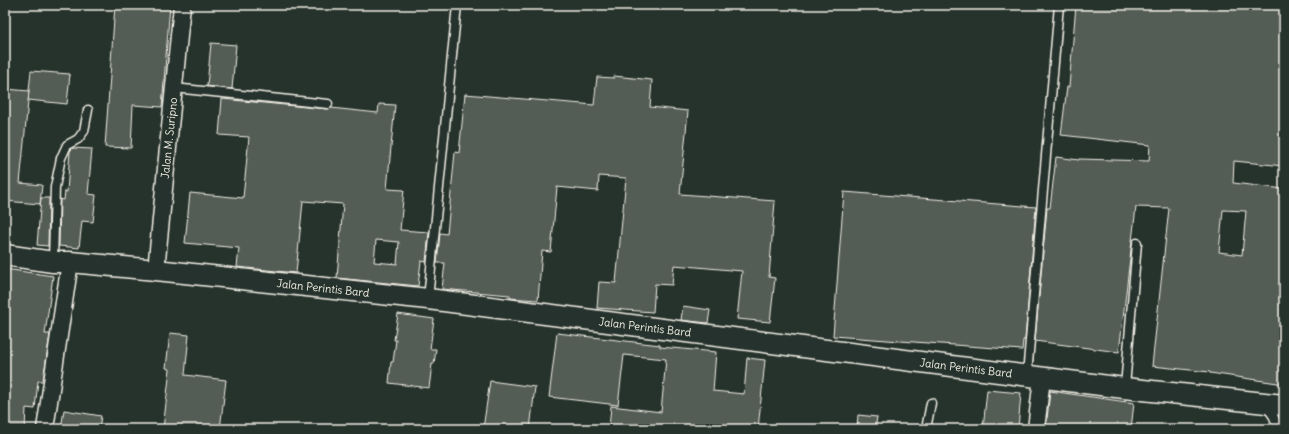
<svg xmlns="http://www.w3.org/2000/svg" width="1289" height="434" viewBox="0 0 1289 434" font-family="Delius,sans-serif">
<rect width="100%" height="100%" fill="#26332d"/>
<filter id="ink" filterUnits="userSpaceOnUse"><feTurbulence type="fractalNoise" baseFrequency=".025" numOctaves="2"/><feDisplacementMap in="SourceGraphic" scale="8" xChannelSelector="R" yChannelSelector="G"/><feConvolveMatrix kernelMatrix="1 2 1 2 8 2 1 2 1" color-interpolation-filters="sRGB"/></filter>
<g filter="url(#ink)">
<g fill="#525c55" stroke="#f4f1e8" fill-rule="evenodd">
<path d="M 115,5 L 170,5 L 162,107 L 133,105 L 131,148 L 105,147 Z"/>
<path d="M 1076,5 L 1284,5 L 1284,166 L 1234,161 L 1233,183 L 1284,189 L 1284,384 L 1210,373 L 1210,372 L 1152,366 L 1169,208 L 1136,207 L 1119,352 L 1035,341 L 1047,208 L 1050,208 L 1056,157 L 1079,160 L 1079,159 L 1149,161 L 1150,145 L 1061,135 L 1067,87 L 1069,87 ZM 1223,210 L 1246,211 L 1242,255 L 1219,252 Z"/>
<path d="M 211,43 L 236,45 L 232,89 L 207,86 Z"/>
<path d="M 31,71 L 70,74 L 67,104 L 28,100 Z"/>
<path d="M 614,76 L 652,80 L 650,107 L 688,111 L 680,194 L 775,201 L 769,277 L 775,278 L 770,322 L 737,319 L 742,271 L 674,265 L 672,285 L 655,284 L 653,312 L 597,308 L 599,282 L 616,283 L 626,178 L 599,176 L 598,191 L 557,187 L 551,252 L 542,251 L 538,300 L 510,298 L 510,295 L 442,289 L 445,263 L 437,263 L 440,233 L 447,234 L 455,152 L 459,153 L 465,94 L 594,105 L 597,77 L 614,78 Z"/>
<path d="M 5,89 L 29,91 L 20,183 L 42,185 L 40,204 L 5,201 Z"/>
<path d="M 222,99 L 327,109 L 331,108 L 378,113 L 379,104 L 395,105 L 387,189 L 404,190 L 400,230 L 429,232 L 426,262 L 421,261 L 418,286 L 337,278 L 343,204 L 303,201 L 296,273 L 237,267 L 239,248 L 185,243 L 190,193 L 243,198 L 249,137 L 219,135 ZM 376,240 L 399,242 L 397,264 L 374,262 Z"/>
<path d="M 73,148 L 92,149 L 88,194 L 96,195 L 93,222 L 82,221 L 79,248 L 59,246 L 60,199 L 64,200 L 65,191 L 67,192 L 70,151 Z"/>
<path d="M 844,192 L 1036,207 L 1025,340 L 1023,340 L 1022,350 L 833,336 Z"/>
<path d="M 41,198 L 49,198 L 48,246 L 37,245 Z"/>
<path d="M 5,269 L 53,276 L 45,334 L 50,334 L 43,381 L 38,381 L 35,409 L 26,408 L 25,429 L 5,429 Z"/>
<path d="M 683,306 L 710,310 L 708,323 L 681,320 Z"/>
<path d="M 398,314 L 434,319 L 430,349 L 436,349 L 434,364 L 432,364 L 429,388 L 389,383 L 391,362 L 393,362 L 396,340 L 394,340 Z"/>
<path d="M 170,333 L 189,335 L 185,375 L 226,380 L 220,429 L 163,429 L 170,369 L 166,368 Z"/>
<path d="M 557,333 L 660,345 L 660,347 L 716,352 L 713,391 L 744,394 L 747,358 L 765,360 L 758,429 L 609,429 L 611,406 L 661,412 L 666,359 L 624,355 L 618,405 L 549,397 Z"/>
<path d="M 490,381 L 535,387 L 530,429 L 483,429 Z"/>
<path d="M 987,390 L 1021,393 L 1018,429 L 983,429 Z"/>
<path d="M 1050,391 L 1134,403 L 1131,429 L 1046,429 Z"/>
<path d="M 64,410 L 101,416 L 99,429 L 61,429 Z"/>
<path d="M 858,415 L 877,417 L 875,429 L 857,429 Z"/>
</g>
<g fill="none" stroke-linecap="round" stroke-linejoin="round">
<defs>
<g id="service">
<path d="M 174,88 L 328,104"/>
<path d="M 53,262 L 55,187 L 61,158 L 67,145 L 78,139 L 84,131 L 88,110"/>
<path d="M 428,299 L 457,5"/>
<path d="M 1027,375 L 1059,5"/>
<path d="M 1125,387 L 1137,243"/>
<path d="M 1265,407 C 1273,412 1276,419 1278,429"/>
<path d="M 926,429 L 931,403"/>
</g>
<g id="minor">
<path d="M 156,270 L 182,5"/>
<path d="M 45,429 L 70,262"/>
<path d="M 1036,429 L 1042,378"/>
</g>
<path id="tertiary" d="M 5,255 L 53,262 L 70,262 L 156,270 L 428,299 L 1124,388 L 1284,405"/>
</defs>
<use href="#service" stroke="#f4f1e8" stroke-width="11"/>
<use href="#minor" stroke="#f4f1e8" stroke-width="19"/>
<use href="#tertiary" stroke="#f4f1e8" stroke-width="23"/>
<use href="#service" stroke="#26332d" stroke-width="8"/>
<use href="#minor" stroke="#26332d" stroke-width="16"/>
<use href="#tertiary" stroke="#26332d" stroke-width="20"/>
</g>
</g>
<g text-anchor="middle" stroke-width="4" stroke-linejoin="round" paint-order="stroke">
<g font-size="11" fill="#f4f1e8" stroke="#26332d">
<text transform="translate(169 138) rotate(-84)" y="4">Jalan M. Suripno</text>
<text transform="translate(323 288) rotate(6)" y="4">Jalan Perintis Bard</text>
<text transform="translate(645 327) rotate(7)" y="4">Jalan Perintis Bard</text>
<text transform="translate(966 368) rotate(7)" y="4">Jalan Perintis Bard</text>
</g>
</g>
<rect width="1289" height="434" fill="none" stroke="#26332d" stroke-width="20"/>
<rect x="10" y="10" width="1269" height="414" fill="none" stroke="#f4f1e8" stroke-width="1.5" filter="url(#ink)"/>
</svg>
